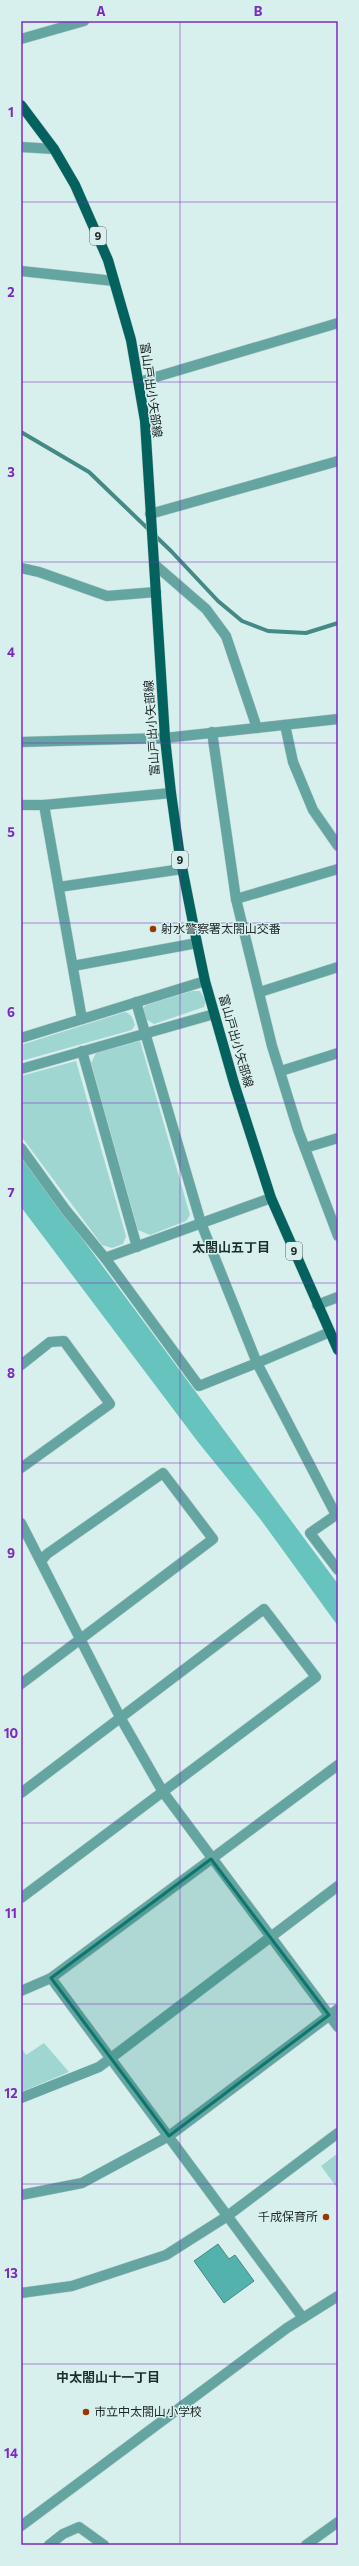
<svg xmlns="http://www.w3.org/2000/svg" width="359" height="2566" viewBox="0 0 359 2566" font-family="Commissioner,'Noto Sans JP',sans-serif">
<rect width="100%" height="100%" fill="#d7f0ee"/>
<g fill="#a0d6d2">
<path d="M 192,991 L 200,991 L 206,1001 L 204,1007 L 154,1024 L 144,1018 L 143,1008 L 146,1005 Z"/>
<path d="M 125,1012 C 132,1014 133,1019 135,1025 L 132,1030 L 21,1061 L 21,1045 Z"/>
<path d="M 140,1041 L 190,1215 L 186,1221 L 150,1235 L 138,1230 L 91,1063 L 96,1053 Z"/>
<path d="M 76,1061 L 126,1236 L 123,1244 L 112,1248 L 102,1245 L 21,1136 L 21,1076 Z"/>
<path d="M 44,2043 L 69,2072 L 21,2092 L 21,2047 L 26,2055 Z"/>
<path d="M 338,2153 L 338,2189 L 321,2166 Z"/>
</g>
<path fill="#66c3be" d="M 21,1156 L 338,1584 L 338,1626 L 261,1520 L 198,1442 L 21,1207 Z"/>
<path fill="#54b2ad" stroke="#458986" d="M 218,2244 L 229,2259 L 235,2255 L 254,2281 L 224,2303 L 194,2261 Z"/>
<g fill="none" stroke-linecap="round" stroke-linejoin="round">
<path stroke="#458986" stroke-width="4" d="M 21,432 L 89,472 L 171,551 L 218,601 L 242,621 L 268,631 L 306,633 L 338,623"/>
<defs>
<g id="minor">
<path d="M 21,39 L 84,21"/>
<path d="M 21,147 L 54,149"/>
<path d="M 21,271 L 114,281"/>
<path d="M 139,382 L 338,323"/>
<path d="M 150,514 L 338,461"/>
<path d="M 154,564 L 206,609 L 226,636 L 257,728"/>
<path d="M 21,568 L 39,572 L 107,596 L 156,592"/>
<path d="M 285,725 L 293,762 L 313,810 L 338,846"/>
<path d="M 212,732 L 236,899 L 272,1046 L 298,1130 L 338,1236"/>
<path d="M 21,742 L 165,738 L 338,719"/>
<path d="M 21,805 L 44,805 L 171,793"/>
<path d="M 44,805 L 82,1019"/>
<path d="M 59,887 L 182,869"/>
<path d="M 236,899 L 338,869"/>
<path d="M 73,966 L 197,943"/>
<path d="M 260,992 L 338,967"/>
<path d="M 136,1002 L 201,1223 L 257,1363 L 199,1386 L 105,1258 L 271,1198"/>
<path d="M 21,1038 L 205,981"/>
<path d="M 82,1051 L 137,1247"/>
<path d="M 21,1069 L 214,1014"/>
<path d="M 281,1071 L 338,1053"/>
<path d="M 21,1148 L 65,1209 L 105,1258"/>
<path d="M 305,1148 L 338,1138"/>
<path d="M 317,1305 L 338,1297"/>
<path d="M 330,1332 L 257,1363 L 336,1515 L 310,1533 L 338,1570"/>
<path d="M 21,1365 L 50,1342 L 64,1341 L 110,1404 L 21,1468"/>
<path d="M 21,1523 L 120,1717 L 163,1792 L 338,2027"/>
<path d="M 21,1684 L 213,1539 L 163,1473 L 47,1554 L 41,1561"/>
<path d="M 21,1793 L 264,1609 L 316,1677 L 21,1898"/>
<path d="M 51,1978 L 303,2318"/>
<path d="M 21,1991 L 51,1978 L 338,1765"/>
<path d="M 21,2098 L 99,2067 L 338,1886"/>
<path d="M 21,2195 L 82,2183 L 169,2136 L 338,2009"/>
<path d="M 21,2293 L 72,2286 L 166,2255 L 226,2217 L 338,2133"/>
<path d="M 21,2526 L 287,2328 L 338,2296"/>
<path d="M 49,2545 L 63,2534 L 79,2527 L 104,2545"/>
<path d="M 306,2545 L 338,2522"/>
</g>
<path id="major" d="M 21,105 L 54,149 L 75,185 L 108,260 L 131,340 L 145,421 L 165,738 L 171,793 L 180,857 L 197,943 L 205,981 L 234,1083 L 271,1198 L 338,1350"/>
</defs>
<use href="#minor" stroke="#b6cccb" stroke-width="11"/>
<use href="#major" stroke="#b6cccb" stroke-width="11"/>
<use href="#minor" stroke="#64a5a1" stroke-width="10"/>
<use href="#major" stroke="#03615e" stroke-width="10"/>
</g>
<path fill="#0f766e" fill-opacity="0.2" stroke="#0f766e" stroke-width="3" stroke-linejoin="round" d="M 211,1859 L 329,2015 L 169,2136 L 51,1978 Z"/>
<path fill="none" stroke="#7b2cbf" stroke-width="1" stroke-opacity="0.55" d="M 180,21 L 180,2545M 21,202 L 338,202M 21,382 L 338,382M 21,562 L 338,562M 21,743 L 338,743M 21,923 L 338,923M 21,1103 L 338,1103M 21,1283 L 338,1283M 21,1463 L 338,1463M 21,1643 L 338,1643M 21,1823 L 338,1823M 21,2004 L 338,2004M 21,2184 L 338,2184M 21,2364 L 338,2364"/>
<g fill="#9a3602" stroke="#d7f0ee" stroke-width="1.5">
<circle cx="153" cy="929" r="4"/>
<circle cx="326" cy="2217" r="4"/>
<circle cx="86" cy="2412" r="4"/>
</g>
<g text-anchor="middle" stroke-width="3" stroke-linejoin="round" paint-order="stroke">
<g fill="#d7f0ee" stroke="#586565" stroke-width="1">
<rect x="90" y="227" width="16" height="18" rx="3"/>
<rect x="172" y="851" width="16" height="18" rx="3"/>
<rect x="286" y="1242" width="16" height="18" rx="3"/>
</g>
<g font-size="11" font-weight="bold" fill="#212a2a">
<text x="98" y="240">9</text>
<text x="180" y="864">9</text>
<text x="294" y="1255">9</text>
</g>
<g font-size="12" fill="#212a2a" stroke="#d7f0ee">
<text transform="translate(151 390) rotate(82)" y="4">富山戸出小矢部線</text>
<text transform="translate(152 728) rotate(-94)" y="4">富山戸出小矢部線</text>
<text transform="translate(236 1041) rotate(74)" y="4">富山戸出小矢部線</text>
</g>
<g font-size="12" fill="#212a2a" stroke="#d7f0ee" text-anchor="start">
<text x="161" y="933">射水警察署太閤山交番</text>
<text x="318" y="2221" text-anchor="end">千成保育所</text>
<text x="94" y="2416">市立中太閤山小学校</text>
</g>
<g font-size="13" font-weight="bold" fill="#1a2e2d" stroke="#d7f0ee">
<text x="231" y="1252">太閤山五丁目</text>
<text x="108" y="2382">中太閤山十一丁目</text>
</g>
</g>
<rect width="359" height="2566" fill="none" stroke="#d7f0ee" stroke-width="44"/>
<rect x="22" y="22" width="315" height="2522" fill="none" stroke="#7b2cbf" stroke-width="1.5"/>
<g font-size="13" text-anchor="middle" font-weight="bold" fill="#7b2cbf">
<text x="101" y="16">A</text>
<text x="258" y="16">B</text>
<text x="11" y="117">1</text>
<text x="11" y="297">2</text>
<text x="11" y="477">3</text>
<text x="11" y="657">4</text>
<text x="11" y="837">5</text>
<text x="11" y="1017">6</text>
<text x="11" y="1197">7</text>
<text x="11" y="1378">8</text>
<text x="11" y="1558">9</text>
<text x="11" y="1738">10</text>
<text x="11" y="1918">11</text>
<text x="11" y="2098">12</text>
<text x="11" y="2278">13</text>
<text x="11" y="2458">14</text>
</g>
</svg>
